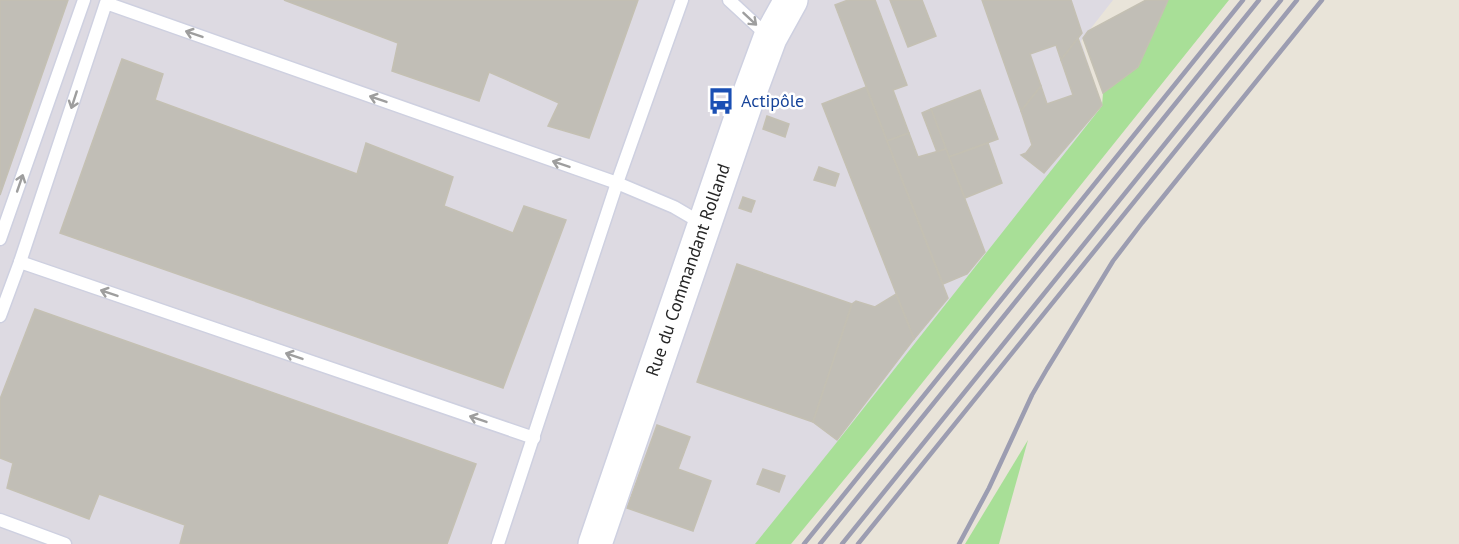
<svg xmlns="http://www.w3.org/2000/svg" width="1459" height="544" viewBox="0 0 1459 544" font-family="'PT Sans',sans-serif">
<rect width="100%" height="100%" fill="#e9e4d9"/>
<path fill="#dddae2" d="M 0,0 L 1113,0 L 1081,41 L 1102,106 L 778,544 L 0,544 Z"/>
<g fill="#a8df97">
<path d="M 1168,0 L 1229,0 L 866,453 L 791,544 L 755,544 L 833,447 L 1102,106 L 1103,93 L 1138,67 Z"/>
<path d="M 1028,440 L 999,544 L 965,544 Z"/>
</g>
<g fill="#c1beb6" stroke="#c4c0b3" stroke-width="1.5">
<path d="M 0,0 L 68,0 L 0,195 Z"/>
<path d="M 284,0 L 638,0 L 589,138 L 548,126 L 559,103 L 489,72 L 479,101 L 392,71 L 398,43 Z"/>
<path d="M 848,0 L 875,0 L 907,85 L 893,90 L 909,133 L 887,141 L 835,5 Z"/>
<path d="M 890,0 L 922,0 L 936,36 L 908,47 Z"/>
<path d="M 982,0 L 1071,0 L 1082,33 L 1061,60 L 1056,45 L 1030,54 L 1041,86 L 1021,111 Z"/>
<path d="M 1146,0 L 1168,0 L 1138,67 L 1103,93 L 1083,38 L 1088,31 Z"/>
<path d="M 1078,38 L 1102,105 L 1044,173 L 1021,155 L 1026,153 L 1032,145 L 1021,111 L 1041,86 L 1047,104 L 1073,95 L 1061,60 Z"/>
<path d="M 122,59 L 163,74 L 155,100 L 357,174 L 366,143 L 453,177 L 444,206 L 513,233 L 524,206 L 566,220 L 503,388 L 60,233 Z"/>
<path d="M 866,87 L 948,298 L 914,339 L 822,104 Z"/>
<path d="M 980,90 L 998,139 L 949,157 L 931,109 Z"/>
<path d="M 931,109 L 946,149 L 937,152 L 922,113 Z"/>
<path d="M 767,116 L 789,124 L 785,137 L 763,129 Z"/>
<path d="M 909,133 L 918,157 L 946,149 L 985,252 L 967,274 L 943,284 L 887,141 Z"/>
<path d="M 988,143 L 1002,183 L 965,198 L 949,157 Z"/>
<path d="M 819,167 L 839,174 L 835,186 L 814,180 Z"/>
<path d="M 743,197 L 755,201 L 751,212 L 739,208 Z"/>
<path d="M 737,264 L 852,304 L 813,422 L 697,382 Z"/>
<path d="M 896,294 L 914,339 L 837,440 L 813,422 L 852,304 L 856,301 L 875,307 Z"/>
<path d="M 35,309 L 476,464 L 447,544 L 180,544 L 185,525 L 99,494 L 89,519 L 7,488 L 13,463 L 0,458 L 0,399 Z"/>
<path d="M 657,425 L 690,437 L 678,469 L 711,481 L 693,531 L 627,508 Z"/>
<path d="M 763,469 L 785,476 L 779,492 L 757,484 Z"/>
</g>
<g fill="none" stroke-linecap="round" stroke-linejoin="round">
<defs>
<g id="lane">
<path d="M 729,0 L 768,36"/>
<path d="M 0,239 L 84,0"/>
<path d="M 20,262 L 106,3 L 617,183 L 674,207 L 703,224"/>
<path d="M 0,316 L 20,262 L 534,438"/>
<path d="M 0,520 L 65,544"/>
<path d="M 498,544 L 617,183 L 682,0"/>
</g>
<path id="secondary" d="M 595,544 L 746,103 L 770,38 L 791,0"/>
</defs>
<use href="#lane" stroke="#ced0e0" stroke-width="15"/>
<use href="#secondary" stroke="#ced0e0" stroke-width="36"/>
<use href="#lane" stroke="#fff" stroke-width="12"/>
<use href="#secondary" stroke="#fff" stroke-width="33"/>
<g stroke="#9c9db1" stroke-width="4.5">
<path d="M 804,544 L 1243,0"/>
<path d="M 820,544 L 1259,0"/>
<path d="M 842,544 L 1281,0"/>
<path d="M 858,544 L 1297,0"/>
<path d="M 959,544 L 989,488 L 1032,395 L 1047,369 L 1113,261 L 1142,223 L 1322,0"/>
</g>
</g>
<defs><path id="oneway-shaft" d="M-6 0H5M1.5-3L5.5 0L1.5 3" fill="none" stroke-width="1.6" stroke-linecap="round" stroke-linejoin="round" transform="scale(1.5)"/></defs>
<g stroke="#9e9e9e">
<use href="#oneway-shaft" transform="translate(750 19) rotate(43)"/>
<use href="#oneway-shaft" transform="translate(194 34) rotate(-161)"/>
<use href="#oneway-shaft" transform="translate(378 99) rotate(-161)"/>
<use href="#oneway-shaft" transform="translate(74 100) rotate(108)"/>
<use href="#oneway-shaft" transform="translate(561 164) rotate(-161)"/>
<use href="#oneway-shaft" transform="translate(20 183) rotate(-71)"/>
<use href="#oneway-shaft" transform="translate(109 293) rotate(-161)"/>
<use href="#oneway-shaft" transform="translate(294 356) rotate(-161)"/>
<use href="#oneway-shaft" transform="translate(478 419) rotate(-161)"/>
</g>
<defs>
<symbol id="bus-bare" viewBox="-9 -9 18 18"><path d="M-5-6H5V4H4V6H2V4H-2V6H-4V4H-5ZM-3.5-4V0h7V-4ZM-3.5 1.2v1.5H-2V1.2ZM2 1.2v1.5H3.5V1.2Z" fill="#1a4fb4" stroke="#fff" stroke-width="2.5" paint-order="stroke"/></symbol>
</defs>
<g fill-rule="evenodd">
<use href="#bus-bare" x="702" y="82" width="38" height="38"/>
</g>
<g text-anchor="middle" stroke-width="5" stroke-linejoin="round" paint-order="stroke">
<g font-size="18" fill="#164399" stroke="#fff" text-anchor="start">
<text x="741" y="107">Actipôle</text>
</g>
<g font-size="18" fill="#272727" stroke="#fff">
<text transform="translate(688 270) rotate(-71)" y="6">Rue du Commandant Rolland</text>
</g>
</g>
</svg>
